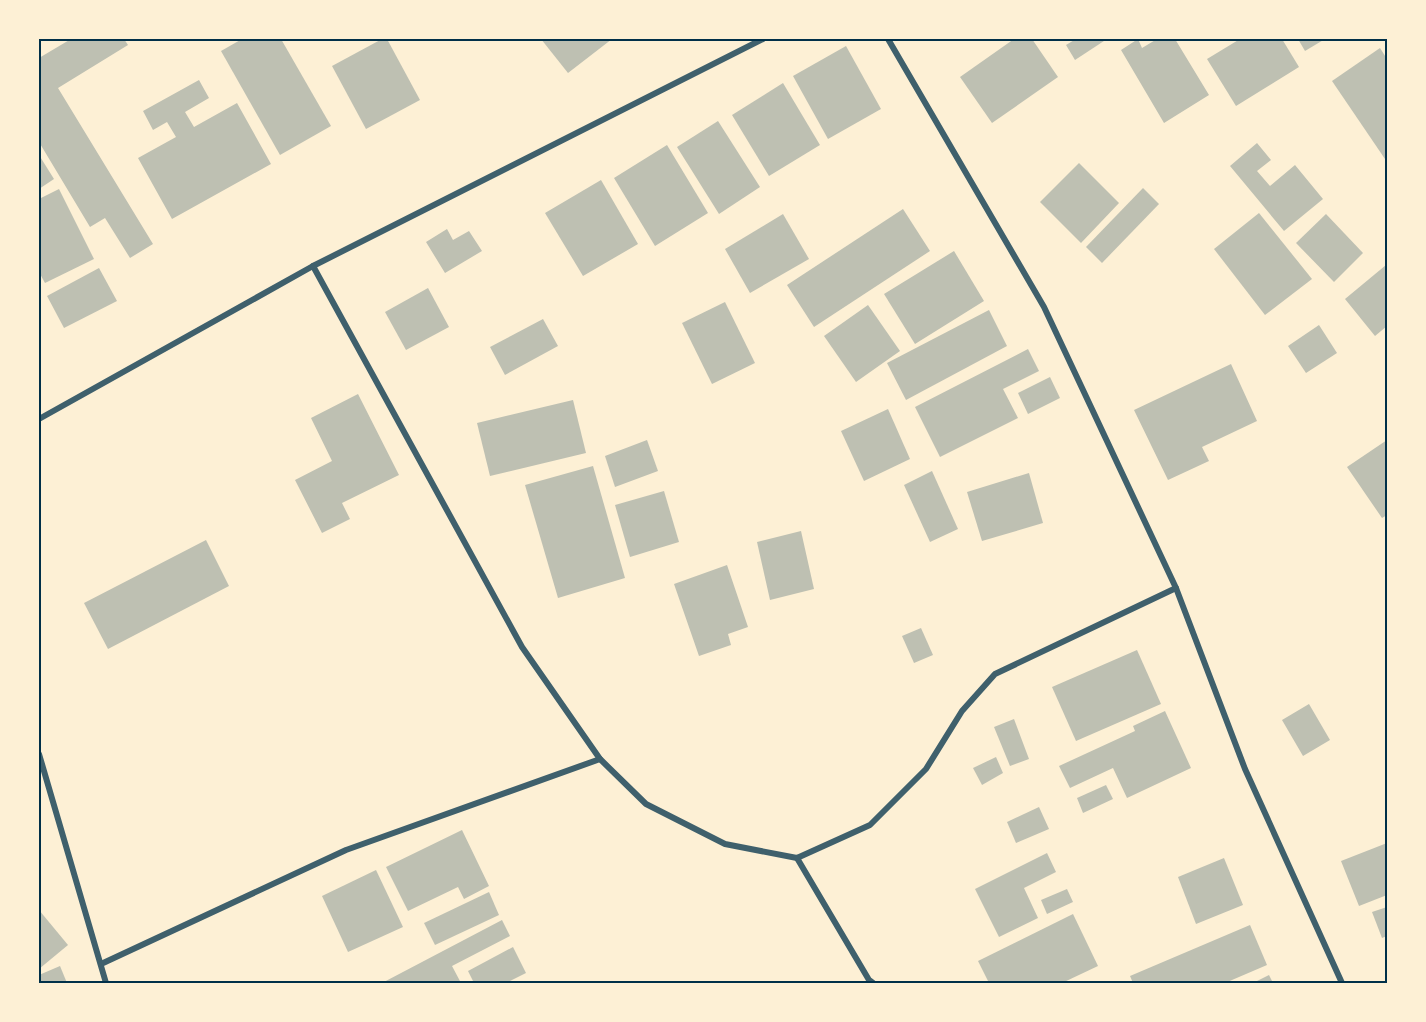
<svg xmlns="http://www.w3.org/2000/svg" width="1426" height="1022" viewBox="0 0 1426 1022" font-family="Arial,sans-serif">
<rect width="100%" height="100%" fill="#fdf0d5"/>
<g fill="#bec0b2">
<path d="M 71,39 L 124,39 L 128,45 L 58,88 L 153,244 L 130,258 L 105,218 L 90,227 L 39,142 L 39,58 Z"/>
<path d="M 242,39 L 281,39 L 331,126 L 280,155 L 221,51 Z"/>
<path d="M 382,39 L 387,39 L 420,100 L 366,129 L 332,66 Z"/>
<path d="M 541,39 L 612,39 L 568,73 Z"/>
<path d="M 1014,39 L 1032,39 L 1058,77 L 992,123 L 960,77 Z"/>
<path d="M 1076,39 L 1107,39 L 1075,60 L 1066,45 Z"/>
<path d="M 1138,39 L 1142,48 L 1157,39 L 1175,39 L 1209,95 L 1164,123 L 1121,50 Z"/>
<path d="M 1240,39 L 1282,39 L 1299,67 L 1236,106 L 1207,59 Z"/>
<path d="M 1298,39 L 1325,39 L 1305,51 Z"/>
<path d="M 846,46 L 881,109 L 828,139 L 793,76 Z"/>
<path d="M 1380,48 L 1387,59 L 1387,157 L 1385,159 L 1332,81 Z"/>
<path d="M 199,80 L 209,98 L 185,112 L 194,127 L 237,103 L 271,164 L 172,219 L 138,158 L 176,137 L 167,122 L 153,130 L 143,111 Z"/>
<path d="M 783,83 L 820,145 L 769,176 L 732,115 Z"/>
<path d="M 718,121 L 760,187 L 719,214 L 677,147 Z"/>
<path d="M 1257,143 L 1271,160 L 1257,171 L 1270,186 L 1295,165 L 1323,199 L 1284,231 L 1230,166 Z"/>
<path d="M 667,145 L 708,213 L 655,246 L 614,178 Z"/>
<path d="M 39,155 L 54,179 L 39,189 Z"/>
<path d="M 1079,163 L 1119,203 L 1081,243 L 1040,202 Z"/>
<path d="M 601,180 L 638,244 L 583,276 L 545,213 Z"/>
<path d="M 1143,188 L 1159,204 L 1102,263 L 1086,247 Z"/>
<path d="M 59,189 L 94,259 L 45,283 L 39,272 L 39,199 Z"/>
<path d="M 903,209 L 930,251 L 814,327 L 787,285 Z"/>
<path d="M 1259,213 L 1312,279 L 1265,315 L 1214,249 Z"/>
<path d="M 783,214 L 809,259 L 750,293 L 725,249 Z"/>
<path d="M 1326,214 L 1363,253 L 1334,282 L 1296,243 Z"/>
<path d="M 447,229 L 453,240 L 469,231 L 482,251 L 445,273 L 426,242 Z"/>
<path d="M 954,251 L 984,301 L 915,344 L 884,294 Z"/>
<path d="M 1386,265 L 1387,267 L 1387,326 L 1375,336 L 1345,299 Z"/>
<path d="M 99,268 L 117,301 L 64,328 L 47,296 Z"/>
<path d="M 428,288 L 449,327 L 406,350 L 385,312 Z"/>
<path d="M 725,302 L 755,363 L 712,384 L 682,323 Z"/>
<path d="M 868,305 L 900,351 L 856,382 L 824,336 Z"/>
<path d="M 989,310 L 1007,346 L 906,400 L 887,363 Z"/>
<path d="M 543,319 L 558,346 L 505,375 L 490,347 Z"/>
<path d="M 1319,325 L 1337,353 L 1306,373 L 1288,346 Z"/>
<path d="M 1028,349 L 1039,371 L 1003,389 L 1018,418 L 940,457 L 915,407 Z"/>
<path d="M 1231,364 L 1257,421 L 1202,447 L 1209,461 L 1168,480 L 1134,410 Z"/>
<path d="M 1050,377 L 1060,398 L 1028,414 L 1018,393 Z"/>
<path d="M 358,394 L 399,475 L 342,503 L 350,519 L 322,533 L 295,480 L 332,461 L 311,418 Z"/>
<path d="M 573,400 L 586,453 L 490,476 L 477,423 Z"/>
<path d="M 888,409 L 910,459 L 864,481 L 841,431 Z"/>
<path d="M 647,440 L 658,471 L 615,487 L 605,456 Z"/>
<path d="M 1387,440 L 1387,515 L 1382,518 L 1347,467 Z"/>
<path d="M 593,466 L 625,578 L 558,598 L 525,485 Z"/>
<path d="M 932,471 L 958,529 L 930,542 L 904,485 Z"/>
<path d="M 1029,473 L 1043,523 L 982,541 L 967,492 Z"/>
<path d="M 664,491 L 679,542 L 630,557 L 615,505 Z"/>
<path d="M 801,531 L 814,589 L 770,600 L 757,542 Z"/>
<path d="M 206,540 L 229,586 L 108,649 L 84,603 Z"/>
<path d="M 727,565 L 748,627 L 728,634 L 731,645 L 699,656 L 674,584 Z"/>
<path d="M 921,628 L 933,655 L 914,663 L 902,636 Z"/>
<path d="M 1137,650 L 1161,704 L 1076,741 L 1052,687 Z"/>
<path d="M 1309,704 L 1330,740 L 1303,756 L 1282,720 Z"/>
<path d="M 1165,711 L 1191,768 L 1127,798 L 1113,768 L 1070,788 L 1059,766 L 1135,731 L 1133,726 Z"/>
<path d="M 1014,719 L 1029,759 L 1010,766 L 994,727 Z"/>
<path d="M 996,757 L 1003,773 L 982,785 L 973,768 Z"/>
<path d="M 1106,785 L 1113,799 L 1083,813 L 1077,798 Z"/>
<path d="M 1039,807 L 1049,829 L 1016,843 L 1007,822 Z"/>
<path d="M 462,830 L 489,886 L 464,899 L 458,887 L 408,911 L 386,867 Z"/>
<path d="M 1387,843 L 1387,895 L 1359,906 L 1341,861 Z"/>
<path d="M 1047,853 L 1056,872 L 1024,888 L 1038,918 L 999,937 L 975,889 Z"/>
<path d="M 1224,858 L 1243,905 L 1196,924 L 1178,877 Z"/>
<path d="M 376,870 L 403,927 L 348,952 L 322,896 Z"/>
<path d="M 1067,889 L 1073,902 L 1047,914 L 1041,900 Z"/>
<path d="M 489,892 L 499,915 L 435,945 L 424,923 Z"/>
<path d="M 1387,907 L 1387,936 L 1382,938 L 1372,912 Z"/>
<path d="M 39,910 L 68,945 L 39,969 Z"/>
<path d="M 1073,914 L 1098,966 L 1062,983 L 989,983 L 978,961 Z"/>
<path d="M 502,920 L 510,936 L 452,966 L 461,983 L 382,983 Z"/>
<path d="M 1250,925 L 1267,965 L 1225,983 L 1133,983 L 1130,976 Z"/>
<path d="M 513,947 L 526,973 L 506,983 L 474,983 L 468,971 Z"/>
<path d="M 60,966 L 67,983 L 39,983 L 39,975 Z"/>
<path d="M 1269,975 L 1273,983 L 1253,983 Z"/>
</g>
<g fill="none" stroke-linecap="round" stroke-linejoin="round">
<g stroke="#3f606c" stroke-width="6">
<path d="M 888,39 L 1044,307 L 1176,588 L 1245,769 L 1342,983"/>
<path d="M 313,266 L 522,647 L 600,759 L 646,804 L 725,844 L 797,858 L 870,825 L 926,769 L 962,711 L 995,674 L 1176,588"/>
<path d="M 39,419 L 313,266 L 763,39"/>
<path d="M 39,754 L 106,983"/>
<path d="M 797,858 L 869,980 L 873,983"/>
<path d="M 101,964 L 346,850 L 600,759"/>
</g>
</g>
<rect width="1426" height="1022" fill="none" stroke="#fdf0d5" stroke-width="81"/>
<rect x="40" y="40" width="1346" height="942" fill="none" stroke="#003049" stroke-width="2"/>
</svg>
